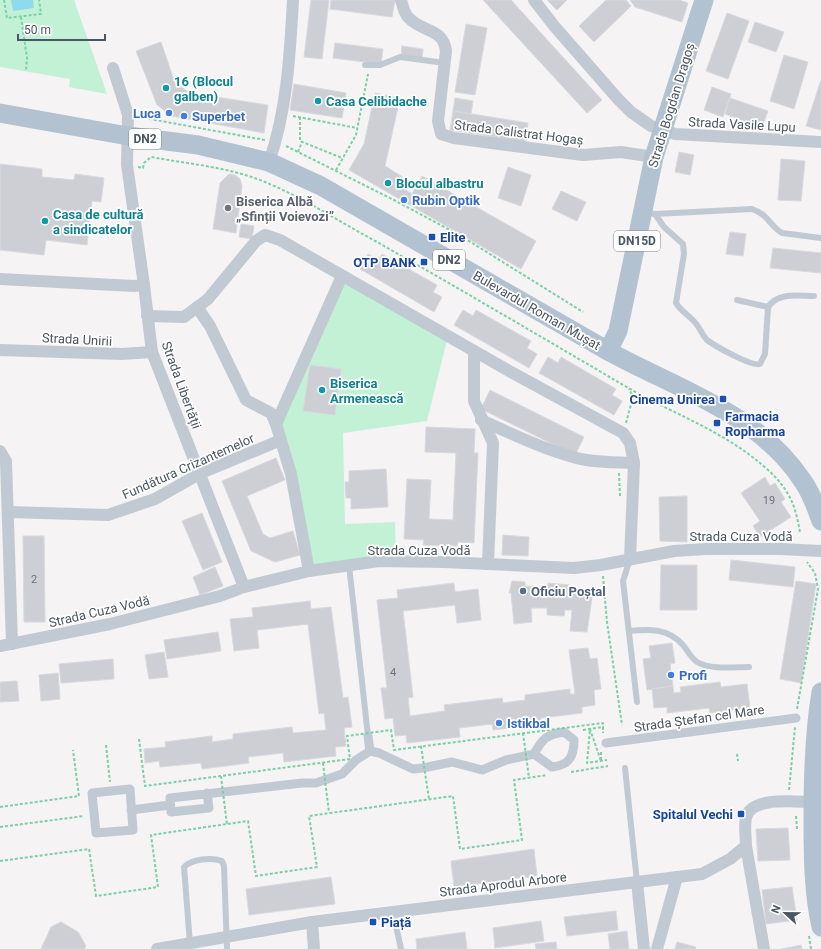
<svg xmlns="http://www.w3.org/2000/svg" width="821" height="949" viewBox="0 0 821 949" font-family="Roboto,sans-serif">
<rect width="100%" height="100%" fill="#f5f3f3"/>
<g fill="#c3f1d5">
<path d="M 0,0 L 74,0 L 107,94 L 69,87 L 70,79 L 0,67 Z"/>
<path d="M 342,276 L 448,336 L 427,421 L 343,433 L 345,524 L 395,522 L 396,561 L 309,571 L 276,424 Z"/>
</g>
<path fill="#90daee" d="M 11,0 L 33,0 L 34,8 L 13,11 Z"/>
<g fill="#cdcfd5" stroke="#d7d9de">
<path d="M 311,0 L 329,0 L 322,59 L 304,57 Z"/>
<path d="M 331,0 L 395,0 L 392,17 L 330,9 Z"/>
<path d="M 483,0 L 511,0 L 602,100 L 587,113 Z"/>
<path d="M 547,0 L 567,0 L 557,10 Z"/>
<path d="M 606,0 L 626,0 L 631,6 L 594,42 L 579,26 Z"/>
<path d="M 630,0 L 679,0 L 688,3 L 682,22 L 635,7 Z"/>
<path d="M 727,13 L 749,21 L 728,79 L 706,71 Z"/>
<path d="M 755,22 L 784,32 L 776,52 L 748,42 Z"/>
<path d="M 466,24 L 487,28 L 475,95 L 455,92 Z"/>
<path d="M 161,42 L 175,83 L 190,93 L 268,105 L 264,133 L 172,116 L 157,105 L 136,51 Z"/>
<path d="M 335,43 L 383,49 L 381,64 L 333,58 Z"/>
<path d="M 402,46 L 423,49 L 422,59 L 401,57 Z"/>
<path d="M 784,55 L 808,62 L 794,109 L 770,101 Z"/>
<path d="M 821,80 L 821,130 L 806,126 Z"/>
<path d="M 294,84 L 346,93 L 342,118 L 290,110 Z"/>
<path d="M 712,87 L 731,94 L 723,117 L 704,110 Z"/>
<path d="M 375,93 L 400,98 L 385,166 L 406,179 L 402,187 L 412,194 L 422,176 L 536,241 L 521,269 L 349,170 L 364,144 Z"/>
<path d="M 455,98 L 473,101 L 471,114 L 453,111 Z"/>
<path d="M 730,98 L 768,111 L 762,127 L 725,114 Z"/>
<path d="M 453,111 L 528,123 L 525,142 L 450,130 Z"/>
<path d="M 679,152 L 694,155 L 690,175 L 675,172 Z"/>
<path d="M 781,159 L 805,161 L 801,201 L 778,200 Z"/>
<path d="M 0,164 L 42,169 L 42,177 L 74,180 L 75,174 L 104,178 L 101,202 L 92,201 L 87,245 L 46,240 L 44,255 L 0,250 Z"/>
<path d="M 508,167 L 531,175 L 521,206 L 498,198 Z"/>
<path d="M 229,174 L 235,175 L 240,179 L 242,186 L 236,233 L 213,229 L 220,183 Z"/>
<path d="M 561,191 L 586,202 L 577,221 L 552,209 Z"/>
<path d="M 241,224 L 254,226 L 252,239 L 239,237 Z"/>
<path d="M 730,232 L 746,234 L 743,256 L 726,254 Z"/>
<path d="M 773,248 L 821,253 L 821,273 L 770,268 Z"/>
<path d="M 368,254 L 378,260 L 382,254 L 437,285 L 433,292 L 442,297 L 434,312 L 360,269 Z"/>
<path d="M 463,310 L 473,316 L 476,310 L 531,341 L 527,348 L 537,354 L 529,368 L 454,325 Z"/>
<path d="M 548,357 L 558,363 L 561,357 L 616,389 L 612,395 L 622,401 L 614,415 L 539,373 Z"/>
<path d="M 310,365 L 341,369 L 335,415 L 303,411 Z"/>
<path d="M 490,390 L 584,437 L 575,455 L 481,409 Z"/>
<path d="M 426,427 L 475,429 L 474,453 L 478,453 L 474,543 L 458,542 L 457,546 L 423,545 L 424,540 L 404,539 L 407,479 L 431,480 L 429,519 L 453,520 L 456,453 L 425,452 Z"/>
<path d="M 276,458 L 285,480 L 247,496 L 263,534 L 270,538 L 293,531 L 300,555 L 275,562 L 251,551 L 222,481 Z"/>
<path d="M 386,469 L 388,507 L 351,509 L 351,498 L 346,498 L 345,482 L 349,482 L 349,471 Z"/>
<path d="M 765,477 L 770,486 L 775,483 L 785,499 L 781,502 L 791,517 L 760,537 L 753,526 L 760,521 L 741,493 Z"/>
<path d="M 687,496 L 687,542 L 660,541 L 659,497 Z"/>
<path d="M 202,513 L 222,562 L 203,570 L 182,521 Z"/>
<path d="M 503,535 L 529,537 L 528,556 L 502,555 Z"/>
<path d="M 23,536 L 44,536 L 45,622 L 24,622 Z"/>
<path d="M 731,560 L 795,567 L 793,587 L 729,580 Z"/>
<path d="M 661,565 L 697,565 L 697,610 L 660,610 Z"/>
<path d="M 215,567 L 223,586 L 200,595 L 193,577 Z"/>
<path d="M 512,581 L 525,582 L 525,586 L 548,587 L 548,583 L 569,585 L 568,589 L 593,591 L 587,632 L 570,631 L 572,610 L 565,610 L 564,616 L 547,615 L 547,608 L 531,608 L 532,622 L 514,624 L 511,593 L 509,593 Z"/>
<path d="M 796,581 L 816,584 L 801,683 L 780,679 Z"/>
<path d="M 454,583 L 455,592 L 478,589 L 481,620 L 457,623 L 455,605 L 403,611 L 413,697 L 408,698 L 410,716 L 445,711 L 444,705 L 502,698 L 503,703 L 525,700 L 525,695 L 570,689 L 570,694 L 575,694 L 569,650 L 588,648 L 590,659 L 597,658 L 601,689 L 594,690 L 595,705 L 582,707 L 582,713 L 541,718 L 542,724 L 493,730 L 492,724 L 459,728 L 460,737 L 407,743 L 406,735 L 395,736 L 393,718 L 385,719 L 381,688 L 387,688 L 377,600 L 398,598 L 397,590 Z"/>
<path d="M 310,601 L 311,609 L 331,607 L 343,698 L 348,697 L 352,727 L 344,728 L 346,746 L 335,747 L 336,756 L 284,762 L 283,753 L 248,757 L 249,763 L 202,769 L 201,763 L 160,767 L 159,761 L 145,763 L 144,749 L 166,747 L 165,742 L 212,736 L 212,742 L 233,739 L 233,734 L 292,727 L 293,733 L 326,730 L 324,713 L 319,714 L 308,624 L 257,630 L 259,648 L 234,651 L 230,619 L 253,617 L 252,608 Z"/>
<path d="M 218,632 L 221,651 L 167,659 L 164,640 Z"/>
<path d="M 672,643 L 675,663 L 670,664 L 673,686 L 647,690 L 643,659 L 651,658 L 649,646 Z"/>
<path d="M 164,652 L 168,677 L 149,679 L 145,655 Z"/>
<path d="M 113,659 L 114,679 L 61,683 L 59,664 Z"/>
<path d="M 58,673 L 60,699 L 41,701 L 39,675 Z"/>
<path d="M 17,681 L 19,701 L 0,702 L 0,682 Z"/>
<path d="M 720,682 L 721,687 L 747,684 L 750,708 L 710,713 L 709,708 L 667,713 L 667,707 L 654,708 L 652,689 L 673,686 L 674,693 L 681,692 L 680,687 Z"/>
<path d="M 788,828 L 790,860 L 758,861 L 756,829 Z"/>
<path d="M 534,849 L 537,876 L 454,887 L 451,861 Z"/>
<path d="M 331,877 L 335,904 L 249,915 L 246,889 Z"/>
<path d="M 792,887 L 797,920 L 766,924 L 762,890 Z"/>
<path d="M 616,911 L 618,930 L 567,936 L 564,917 Z"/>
<path d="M 541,921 L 544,941 L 495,948 L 493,928 Z"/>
<path d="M 61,922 L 78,932 L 86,946 L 84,949 L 41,949 L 51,927 Z"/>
<path d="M 627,931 L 629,949 L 610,949 L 608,934 Z"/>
<path d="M 465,932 L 467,949 L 417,949 L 416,939 Z"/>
<path d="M 556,942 L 557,949 L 536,949 L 535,944 Z"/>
<path d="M 677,942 L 696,947 L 695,949 L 675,949 Z"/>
<path d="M 801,945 L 802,949 L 782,949 Z"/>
</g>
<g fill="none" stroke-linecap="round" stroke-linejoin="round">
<g stroke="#7ad0a6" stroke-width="2" stroke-dasharray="3 2" stroke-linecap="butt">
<path d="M 4,0 L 7,18 L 41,14 L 39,0"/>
<path d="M 21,17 L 27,58 L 26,71"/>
<path d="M 293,116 L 357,128"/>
<path d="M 139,117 L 265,140"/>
<path d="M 300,117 L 300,141 L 342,158"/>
<path d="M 286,146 L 394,200 L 461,236 L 583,312"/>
<path d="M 298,152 L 302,142"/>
<path d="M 138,167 L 143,168 L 144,163 L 151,157 C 189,164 229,167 265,182 C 304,198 340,222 377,242 C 460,289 543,338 625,386 C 674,415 724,430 768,470 C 789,489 796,506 800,533"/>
<path d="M 336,170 L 356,135 L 368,74"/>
<path d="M 626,423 L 633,397 L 629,389"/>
<path d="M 619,473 L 620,497"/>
<path d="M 603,576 L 607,622 L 622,725"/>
<path d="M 797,709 L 818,589 L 815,573 L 807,562"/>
<path d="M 583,730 L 603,727 L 603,733"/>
<path d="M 139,739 L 141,755"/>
<path d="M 106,745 L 110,782"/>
<path d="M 601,752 L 601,761 L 590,729 L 587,763 L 607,760"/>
<path d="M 737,754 L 738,761"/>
<path d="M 571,772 L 608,766"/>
<path d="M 789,790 L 795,727"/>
<path d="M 0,807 L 79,796 L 73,750"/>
<path d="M 796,816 L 797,829"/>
<path d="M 0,827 L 84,816"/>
<path d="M 0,861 L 89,849 L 96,896 L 158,887 L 151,835 L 248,821 L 256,876 L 317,867 L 309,816 L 453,796 L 460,849 L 522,840 L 514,780 L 547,775"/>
<path d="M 809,936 L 811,949"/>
</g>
<g stroke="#c1cad2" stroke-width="6">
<path d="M 365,65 L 380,65 L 400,57 L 445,63"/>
<path d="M 645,212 L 655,214 L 664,227 L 683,244 L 684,254 L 676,303 C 681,312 691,316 697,325 C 701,330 702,335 707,340 C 715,346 752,367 760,364 L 765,354 L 768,307 C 778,292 798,296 814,296"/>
<path d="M 655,214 L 752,209 C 769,215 769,225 782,233 L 821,238"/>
<path d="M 737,300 L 768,307"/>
<path d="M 630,559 L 623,581 L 637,702"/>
<path d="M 349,565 L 368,736"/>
<path d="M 629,631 C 650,629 668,628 683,645 C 687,650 691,658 697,662 C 711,670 734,667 749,667"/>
<path d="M 625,768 L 637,882"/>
<path d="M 393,912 L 401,949"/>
<path d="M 190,944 L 184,867 C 192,859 211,857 222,861 L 224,866 L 227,949"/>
</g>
<g stroke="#c1cad2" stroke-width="9">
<path d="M 368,736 L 370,751"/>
<path d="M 606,743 L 796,718"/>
<path d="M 130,789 L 133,830 L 96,833 L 92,793 Z"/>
<path d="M 207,793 L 209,808 L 171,812 L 170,798 L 302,783 L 316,783 L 342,774 L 356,760 L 370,751 L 379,753 L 413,769 L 423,768 L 452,762 L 482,770 L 506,760 L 534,754 L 552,767 C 569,765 574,757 574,740 L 564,732 C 546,735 543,738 534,754"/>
<path d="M 131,810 L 170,805"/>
</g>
<g stroke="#c1cad2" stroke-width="12">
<path d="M 401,0 C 403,6 404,13 408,17 C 422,33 443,27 446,51 L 438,121 L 441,134 L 454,138 L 583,155 L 621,152 L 654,157"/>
<path d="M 534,0 L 555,27 L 618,99 L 631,112 L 651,126 L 675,134 L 821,142"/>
<path d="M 113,68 L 128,115 L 127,165 L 144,285 L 152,352 L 244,587"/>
<path d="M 269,162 C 287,111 290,54 293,0"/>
<path d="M 0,279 L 134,286 L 144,285"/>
<path d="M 197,307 L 210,326 L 246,400 L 271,413 L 276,424 L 291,474 L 309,571"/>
<path d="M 147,316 L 184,317 L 208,299 L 256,241 L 265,235 L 280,240 L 511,372 L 623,433 L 630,443 L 634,463 L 630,559"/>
<path d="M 0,350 L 122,354 L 152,352"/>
<path d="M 474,351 L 474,401 L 493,443 L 488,564"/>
<path d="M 481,420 C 512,434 541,448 573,457 C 592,463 614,462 634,463"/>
<path d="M 276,424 L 342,276"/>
<path d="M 0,451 L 6,461 L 12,644"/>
<path d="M 9,512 L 108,515 L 155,499 L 201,473 L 281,440"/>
<path d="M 0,646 L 110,624 L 220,596 L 244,587 L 309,571 L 379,561 L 444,562 L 574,568 L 601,565 L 674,551 L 706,549 L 781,549 L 821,551"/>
<path d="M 746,846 L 764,949"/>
<path d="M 637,882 L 644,949"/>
<path d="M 312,922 L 314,949"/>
<path d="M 157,949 L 312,922 L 702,874 L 730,859 L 746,846 C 746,837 744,826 746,818 C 750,796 796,802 812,802"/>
<path d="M 657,949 L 677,877"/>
</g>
<g stroke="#b3c2d1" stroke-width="19">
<path d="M 0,113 L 128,136 L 198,145 L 269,162 L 321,186 L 608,351 C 675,388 758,413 802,480 C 811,492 816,507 821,521"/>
<path d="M 608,351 L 618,331 L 654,157 L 704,0"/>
<path d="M 821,692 C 814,733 813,775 813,817 C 813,853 813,891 821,927"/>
</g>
<g stroke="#7ad0a6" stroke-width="2" stroke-dasharray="3 2" stroke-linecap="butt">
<path d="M 523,733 L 529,778"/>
<path d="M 421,746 L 429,799"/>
<path d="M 141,755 L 145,786 L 350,759 L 347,736 L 391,730 L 394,750 L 603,723 L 603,727"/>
<path d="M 323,763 L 329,813"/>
<path d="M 221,776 L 227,825"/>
</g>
</g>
<g fill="#0f9aa8" stroke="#fff" stroke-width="1.5">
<circle cx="166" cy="88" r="4"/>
<circle cx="318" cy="101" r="4"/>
<circle cx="388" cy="183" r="4"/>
<circle cx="45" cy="221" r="4"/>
<circle cx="322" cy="390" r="4"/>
</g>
<g fill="#3f7fe0" stroke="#fff" stroke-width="1.5">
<circle cx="169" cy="113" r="4"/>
<circle cx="184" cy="116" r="4"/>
<circle cx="404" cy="200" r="4"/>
<circle cx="671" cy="675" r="4"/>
<circle cx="499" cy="723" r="4"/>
</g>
<circle fill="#6b7280" stroke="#fff" stroke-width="1.5" cx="228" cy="208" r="4"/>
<g fill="#1a4fb4" stroke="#fff" stroke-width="1.5">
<rect x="428" y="233" width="8" height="8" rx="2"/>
<rect x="420" y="258" width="8" height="8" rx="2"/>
<rect x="719" y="395" width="8" height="8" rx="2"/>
<rect x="713" y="419" width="8" height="8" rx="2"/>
<rect x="737" y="810" width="8" height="8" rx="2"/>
<rect x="369" y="918" width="8" height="8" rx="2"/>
</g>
<circle fill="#5c6f8a" stroke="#fff" stroke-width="1.5" cx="523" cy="591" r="4"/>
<g text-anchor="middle" stroke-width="3.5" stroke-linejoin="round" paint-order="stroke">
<g font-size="11" fill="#6b747e">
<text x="769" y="504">19</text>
<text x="34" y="583">2</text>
<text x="393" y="676">4</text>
</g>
<g fill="#fff" stroke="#808990" stroke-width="1">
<rect x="129" y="129" width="32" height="20" rx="3"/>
<rect x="614" y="231" width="46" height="20" rx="3"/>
<rect x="433" y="250" width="32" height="20" rx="3"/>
</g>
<g font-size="12" font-weight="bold" fill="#4a5661">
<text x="145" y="143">DN2</text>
<text x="637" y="245">DN15D</text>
<text x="449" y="264">DN2</text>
</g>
<g font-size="13" font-weight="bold" fill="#0d838f" stroke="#fff" text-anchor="start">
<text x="174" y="86">16 (Blocul<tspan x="174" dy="15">galben)</tspan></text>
<text x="326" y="106">Casa Celibidache</text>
<text x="396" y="188">Blocul albastru</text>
<text x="53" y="219">Casa de cultură<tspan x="53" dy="15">a sindicatelor</tspan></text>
<text x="330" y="388">Biserica<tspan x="330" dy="15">Armenească</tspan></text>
</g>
<g font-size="13" fill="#4a5661" stroke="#fff">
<text transform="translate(671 105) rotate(-73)" y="5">Strada Bogdan Dragoș</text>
<text transform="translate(742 124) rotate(3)" y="5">Strada Vasile Lupu</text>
<text transform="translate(519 132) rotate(7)" y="5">Strada Calistrat Hogaș</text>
<text transform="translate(537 310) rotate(30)" y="5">Bulevardul Roman Mușat</text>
<text transform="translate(77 339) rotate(3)" y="5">Strada Unirii</text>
<text transform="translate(182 385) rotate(70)" y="5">Strada Libertății</text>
<text transform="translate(188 466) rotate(-24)" y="5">Fundătura Crizantemelor</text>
<text x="741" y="541">Strada Cuza Vodă</text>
<text x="419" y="555">Strada Cuza Vodă</text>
<text transform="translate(99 611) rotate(-13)" y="5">Strada Cuza Vodă</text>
<text transform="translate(699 718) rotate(-8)" y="5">Strada Ștefan cel Mare</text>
<text transform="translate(503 884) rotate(-7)" y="5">Strada Aprodul Arbore</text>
</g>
<g font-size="13" font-weight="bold" fill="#366cbe" stroke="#fff" text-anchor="start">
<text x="161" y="118" text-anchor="end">Luca</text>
<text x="192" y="121">Superbet</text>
<text x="412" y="205">Rubin Optik</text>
<text x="679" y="680">Profi</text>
<text x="507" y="728">Istikbal</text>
</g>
<g font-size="13" font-weight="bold" fill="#5b616d" stroke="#fff" text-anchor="start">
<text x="236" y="206">Biserica Albă<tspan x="236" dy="15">„Sfinții Voievozi”</tspan></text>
</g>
<g font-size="13" font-weight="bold" fill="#164399" stroke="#fff" text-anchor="start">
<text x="440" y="242">Elite</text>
<text x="416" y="267" text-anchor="end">OTP BANK</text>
<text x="715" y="404" text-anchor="end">Cinema Unirea</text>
<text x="725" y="421">Farmacia<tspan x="725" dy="15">Ropharma</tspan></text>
<text x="733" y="819" text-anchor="end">Spitalul Vechi</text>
<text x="381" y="927">Piață</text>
</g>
<g font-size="13" font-weight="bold" fill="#4e5e75" stroke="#fff" text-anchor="start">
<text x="531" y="596">Oficiu Poștal</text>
</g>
</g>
<g transform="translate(785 913) rotate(292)" stroke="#ffffff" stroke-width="3" paint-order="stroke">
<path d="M0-3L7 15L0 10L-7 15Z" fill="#4a5661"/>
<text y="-6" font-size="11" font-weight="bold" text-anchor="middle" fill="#4a5661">N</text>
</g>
<path d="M18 34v6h87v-6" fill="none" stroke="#4a5661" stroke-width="2"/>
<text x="24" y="34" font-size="12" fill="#4a5661" stroke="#ffffff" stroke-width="3" paint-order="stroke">50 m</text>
</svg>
